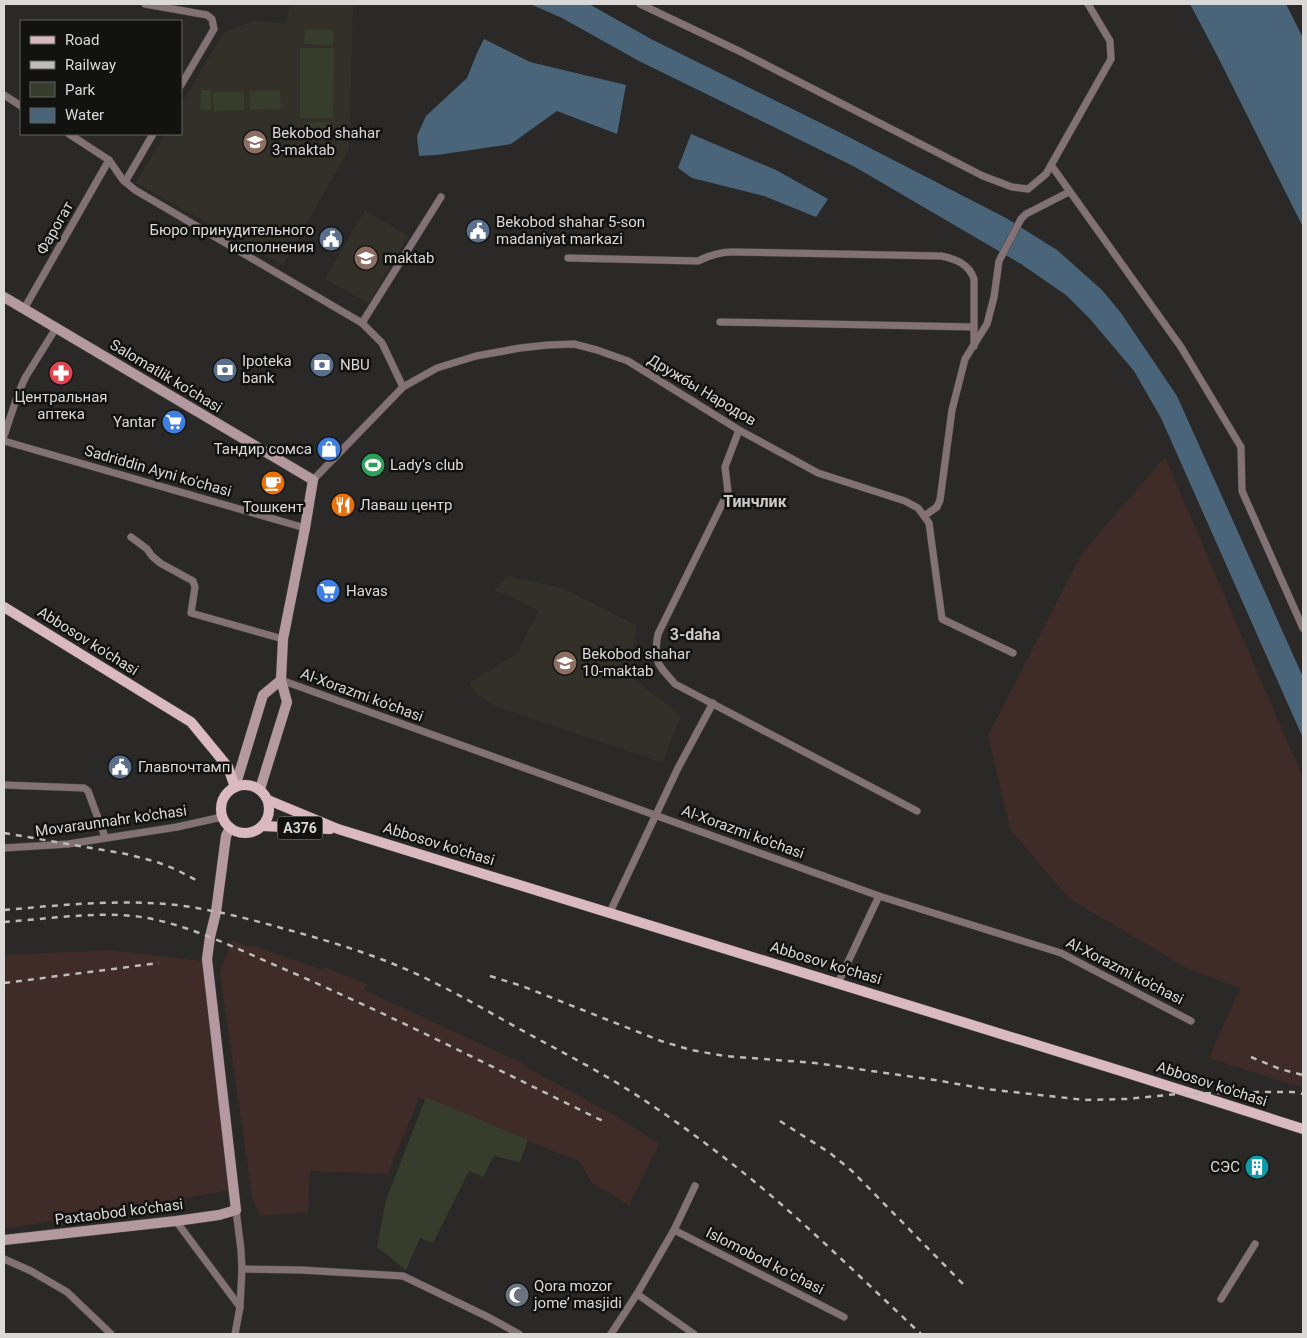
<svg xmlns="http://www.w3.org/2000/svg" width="1307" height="1338" viewBox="0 0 1307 1338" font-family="Roboto,sans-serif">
<rect width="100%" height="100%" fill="#2a2927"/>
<g fill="#323028">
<path d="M 290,4 L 353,4 L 349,149 L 283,265 L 136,183 L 165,134 L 181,134 L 181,105 L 224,32 L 253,21 L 286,23 Z"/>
<path d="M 365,210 L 408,236 L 369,303 L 325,279 Z"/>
<path d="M 507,576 L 562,588 L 637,626 L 628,674 L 681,716 L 662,763 L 493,705 L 478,695 L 469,683 L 517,653 L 539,611 L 506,594 L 494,590 Z"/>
</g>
<g fill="#3f2b27">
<path d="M 1165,457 L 1303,778 L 1303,1088 L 1209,1058 L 1240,988 L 1190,970 L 1070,899 L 1011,831 L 988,736 L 1082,553 Z"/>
<path d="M 232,940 L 249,947 L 251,945 L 322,970 L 324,967 L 367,984 L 364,990 L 520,1062 L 528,1068 L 616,1116 L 659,1144 L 629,1205 L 592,1183 L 579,1161 L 419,1098 L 388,1174 L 310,1171 L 308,1212 L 260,1216 L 252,1196 L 220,973 Z"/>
<path d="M 109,950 L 212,962 L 237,1189 L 4,1229 L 4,955 Z"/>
</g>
<g fill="#373d2c">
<path d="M 305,29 L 334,30 L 333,45 L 304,44 Z"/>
<path d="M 300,48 L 334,48 L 333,118 L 300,118 Z"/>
<path d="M 201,90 L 211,90 L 211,110 L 200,109 Z"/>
<path d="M 250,91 L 280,91 L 281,109 L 250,110 Z"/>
<path d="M 213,92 L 244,92 L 244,110 L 214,111 Z"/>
<rect x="307" y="122" width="23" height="14"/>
<path d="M 426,1097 L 528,1140 L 520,1162 L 494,1156 L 483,1177 L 469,1171 L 433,1243 L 420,1238 L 406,1270 L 377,1247 L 386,1200 Z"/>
</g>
<g fill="#4a647a">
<path d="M 530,4 L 589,4 L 651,39 L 837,131 L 1006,218 L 1057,250 L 1102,290 L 1121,313 L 1177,396 L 1303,677 L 1303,738 L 1161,418 L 1134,371 L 1090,319 L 1066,295 L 1021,264 L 855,167 L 639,61 L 562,18 Z"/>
<path d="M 1190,4 L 1286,4 L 1303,38 L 1303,227 L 1219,59 Z"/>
<path d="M 484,39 L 530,62 L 626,85 L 617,134 L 557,111 L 511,144 L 437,155 L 419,156 L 417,136 L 426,116 L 467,78 L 477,53 Z"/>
<path d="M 691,134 L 776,170 L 828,199 L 816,217 L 764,196 L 692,178 L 678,168 Z"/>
</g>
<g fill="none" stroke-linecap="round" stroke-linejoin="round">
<defs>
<g id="street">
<path d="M 145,4 L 207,15 L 212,19 L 214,29 L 181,85"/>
<path d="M 640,4 L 739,51 L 983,176 L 1012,187 L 1028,189 L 1046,174 L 1111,59 L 1110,41 L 1088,4"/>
<path d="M 4,95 L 21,106"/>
<path d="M 69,134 L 109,160 L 123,180 L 135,190 L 362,323 L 382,343 L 403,387"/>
<path d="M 1051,165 L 1181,347 L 1241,447 L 1242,491 L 1303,628"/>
<path d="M 125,182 L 153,134"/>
<path d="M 568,258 L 698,261 C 710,255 719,252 732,252 L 941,256 C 956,259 969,264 974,279 L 974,346"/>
<path d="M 24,309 L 109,160"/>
<path d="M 720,322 L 974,327"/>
<path d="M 362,323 L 441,197"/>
<path d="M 739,430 L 725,467 L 728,492 L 658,634 C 653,663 657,663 675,684 L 917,811"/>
<path d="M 4,436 L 18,394 L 25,378 L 56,328"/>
<path d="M 4,441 L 305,528"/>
<path d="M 313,480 L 403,387 L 437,368 L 476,356 L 520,348 L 548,345 L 574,344 L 597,350 L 628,361 L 739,430 L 818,473 L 905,501 L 918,508 L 929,523 L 942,619 L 1013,653"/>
<path d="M 924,516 L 937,507 L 940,500 L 952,410 L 965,359 L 987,324 L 994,297 L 999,261 L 1021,219 L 1026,214 L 1069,192"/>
<path d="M 131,537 L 147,549 L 152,556 L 160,563 L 193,581 L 195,587 L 191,613 L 283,639"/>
<path d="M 281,680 L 879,896 L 1061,953 L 1191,1021"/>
<path d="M 4,785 L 84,788 L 88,791 L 105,837"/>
<path d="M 4,848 L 68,844 L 177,827 L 222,817"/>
<path d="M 610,912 L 678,768 L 713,703"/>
<path d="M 838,983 L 879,896"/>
<path d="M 236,1210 L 241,1250 L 242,1269 L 240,1307"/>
<path d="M 176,1221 L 240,1307 L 235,1334"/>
<path d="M 674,1230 L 844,1317"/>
<path d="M 4,1259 L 31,1271 L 67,1292 L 111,1334"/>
<path d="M 242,1269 L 301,1270 L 403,1276 L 488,1317 L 519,1334"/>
<path d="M 637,1294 L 694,1334"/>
<path d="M 1221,1299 L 1255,1244"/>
<path d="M 611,1334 L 637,1294 L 674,1230 L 695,1186"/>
</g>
<g id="secondary">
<path d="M 4,297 L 313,480 L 305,528 L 283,639 L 281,680 L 287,702 L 260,789"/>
<path d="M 235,787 L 263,695 L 281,680"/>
<path d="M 4,1240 L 176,1221 L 219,1215 L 236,1210 L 207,959 L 210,937 L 216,912 L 226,836 L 230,828"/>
</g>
<g id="primary">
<path d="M 4,607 L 191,722 L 228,767 L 235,787"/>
<circle cx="245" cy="809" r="24"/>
<path d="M 268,800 L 338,829 L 1121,1071 L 1303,1129"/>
<path d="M 262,826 L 330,829"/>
</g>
</defs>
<use href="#street" stroke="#464543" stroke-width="8"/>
<use href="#secondary" stroke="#464543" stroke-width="11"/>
<use href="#primary" stroke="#464543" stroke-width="11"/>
<use href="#street" stroke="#827175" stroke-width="7"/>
<use href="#secondary" stroke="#b49aa0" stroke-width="10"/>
<use href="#primary" stroke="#dbb9c1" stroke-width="10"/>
<g stroke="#bdbcba" stroke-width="2.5" stroke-dasharray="6 6" stroke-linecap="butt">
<path d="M 4,833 L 126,854 L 157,862 L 175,869 L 196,880"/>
<path d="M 4,910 C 61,905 120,899 177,905 C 214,910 250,919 285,929 C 336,943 386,958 433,982 C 462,996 489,1012 516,1027 C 552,1047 588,1065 622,1086 C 667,1114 709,1145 750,1178 C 810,1227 865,1282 921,1334"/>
<path d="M 4,922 C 49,919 103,910 147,918 C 195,927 239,950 284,969 C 393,1016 498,1070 605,1122"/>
<path d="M 490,976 L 522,986 L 661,1041 L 691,1050 L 725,1056 L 815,1063 L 935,1080 L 986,1089 L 1085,1100 L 1126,1099 L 1178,1094 L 1259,1092 L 1293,1092 L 1303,1094"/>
<path d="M 4,983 L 159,963"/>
<path d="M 1251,1057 L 1280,1069 L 1303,1075"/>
<path d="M 780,1121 L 830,1153 L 852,1171 L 963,1284"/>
</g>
</g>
<defs>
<symbol id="school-disc" viewBox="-11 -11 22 22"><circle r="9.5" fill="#8d6e63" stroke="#121211"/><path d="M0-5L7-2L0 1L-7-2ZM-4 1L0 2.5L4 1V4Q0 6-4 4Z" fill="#fff"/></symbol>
<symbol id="civic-disc" viewBox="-11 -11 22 22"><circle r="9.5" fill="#5c6f8a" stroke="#121211"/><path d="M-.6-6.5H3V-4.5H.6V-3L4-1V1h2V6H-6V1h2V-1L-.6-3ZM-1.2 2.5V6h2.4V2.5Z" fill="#fff"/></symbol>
<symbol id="bank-disc" viewBox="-11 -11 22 22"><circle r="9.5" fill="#5c6f8a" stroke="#121211"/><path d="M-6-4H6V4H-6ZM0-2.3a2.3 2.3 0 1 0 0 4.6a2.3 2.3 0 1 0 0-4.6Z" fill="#fff"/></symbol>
<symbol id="pharmacy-disc" viewBox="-11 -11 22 22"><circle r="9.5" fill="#e0444e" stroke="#121211"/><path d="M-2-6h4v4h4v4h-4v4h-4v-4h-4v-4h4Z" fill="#fff"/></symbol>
<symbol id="supermarket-disc" viewBox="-11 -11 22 22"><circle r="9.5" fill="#3f7fe0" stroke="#121211"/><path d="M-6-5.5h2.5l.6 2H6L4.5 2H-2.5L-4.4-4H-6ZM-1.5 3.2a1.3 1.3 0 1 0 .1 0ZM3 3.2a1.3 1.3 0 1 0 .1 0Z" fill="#fff"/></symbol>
<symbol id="shop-disc" viewBox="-11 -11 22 22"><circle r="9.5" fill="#3f7fe0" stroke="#121211"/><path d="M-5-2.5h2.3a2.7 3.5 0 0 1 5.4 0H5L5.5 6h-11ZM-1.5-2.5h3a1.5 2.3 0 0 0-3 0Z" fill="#fff"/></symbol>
<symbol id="stadium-disc" viewBox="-11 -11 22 22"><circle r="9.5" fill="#2e9e5b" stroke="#121211"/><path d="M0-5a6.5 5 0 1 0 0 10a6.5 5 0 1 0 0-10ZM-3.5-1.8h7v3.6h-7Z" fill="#fff"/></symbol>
<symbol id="cafe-disc" viewBox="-11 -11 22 22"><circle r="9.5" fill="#e8710a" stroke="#121211"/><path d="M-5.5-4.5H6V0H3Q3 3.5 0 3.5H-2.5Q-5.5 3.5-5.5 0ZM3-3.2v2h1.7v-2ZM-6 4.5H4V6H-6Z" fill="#fff"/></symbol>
<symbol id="restaurant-disc" viewBox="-11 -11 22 22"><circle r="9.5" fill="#e8710a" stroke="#121211"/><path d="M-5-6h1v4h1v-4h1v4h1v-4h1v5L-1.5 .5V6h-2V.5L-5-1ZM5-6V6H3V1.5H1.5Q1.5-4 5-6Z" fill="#fff"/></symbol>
<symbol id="building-disc" viewBox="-11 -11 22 22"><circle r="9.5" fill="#0f9aa8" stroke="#121211"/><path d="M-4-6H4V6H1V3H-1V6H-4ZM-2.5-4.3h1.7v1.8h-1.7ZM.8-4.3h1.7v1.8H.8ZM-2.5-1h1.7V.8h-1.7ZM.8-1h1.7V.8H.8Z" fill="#fff"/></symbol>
<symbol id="mosque-disc" viewBox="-11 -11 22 22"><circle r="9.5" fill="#6b7280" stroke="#121211"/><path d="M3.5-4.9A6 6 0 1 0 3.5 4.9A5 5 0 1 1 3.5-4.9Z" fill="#fff"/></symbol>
</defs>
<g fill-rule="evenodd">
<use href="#school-disc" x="241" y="128" width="28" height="28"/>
<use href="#civic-disc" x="464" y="217" width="28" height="28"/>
<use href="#civic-disc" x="317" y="225" width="28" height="28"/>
<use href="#school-disc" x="352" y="244" width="28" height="28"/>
<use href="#bank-disc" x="308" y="351" width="28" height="28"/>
<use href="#bank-disc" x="211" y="356" width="28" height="28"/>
<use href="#pharmacy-disc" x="47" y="359" width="28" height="28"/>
<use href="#supermarket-disc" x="160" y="408" width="28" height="28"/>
<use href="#shop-disc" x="315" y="435" width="28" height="28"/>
<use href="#stadium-disc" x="359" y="451" width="28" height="28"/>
<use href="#cafe-disc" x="259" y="469" width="28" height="28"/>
<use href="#restaurant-disc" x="329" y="491" width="28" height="28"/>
<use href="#supermarket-disc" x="314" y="577" width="28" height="28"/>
<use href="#school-disc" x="551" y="649" width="28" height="28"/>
<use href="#civic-disc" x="106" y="753" width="28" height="28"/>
<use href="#building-disc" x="1243" y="1153" width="28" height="28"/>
<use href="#mosque-disc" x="503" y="1281" width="28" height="28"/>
</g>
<g text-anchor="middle" stroke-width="5" stroke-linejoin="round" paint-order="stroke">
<rect fill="#121211" stroke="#9e9d9c" stroke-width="1" x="277.5" y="816.5" width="45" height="23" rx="4"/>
<g font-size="14" font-weight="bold" fill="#dad9d7">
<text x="300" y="833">A376</text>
</g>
<g font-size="15" fill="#dad9d7" stroke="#121211" text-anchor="start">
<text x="272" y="138">Bekobod shahar<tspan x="272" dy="17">3-maktab</tspan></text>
<text x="496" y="227">Bekobod shahar 5-son<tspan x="496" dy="17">madaniyat markazi</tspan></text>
<text x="314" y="235" text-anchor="end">Бюро принудительного<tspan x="314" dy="17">исполнения</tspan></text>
<text x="384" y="263">maktab</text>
<text x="242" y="366">Ipoteka<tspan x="242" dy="17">bank</tspan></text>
<text x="340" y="370">NBU</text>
<text x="61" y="402" text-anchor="middle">Центральная<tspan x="61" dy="17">аптека</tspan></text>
<text x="156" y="427" text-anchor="end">Yantar</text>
<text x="312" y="454" text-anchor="end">Тандир сомса</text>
<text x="390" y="470">Lady’s club</text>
<text x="360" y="510">Лаваш центр</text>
<text x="273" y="512" text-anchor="middle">Тошкент</text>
<text x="346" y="596">Havas</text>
<text x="582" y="659">Bekobod shahar<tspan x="582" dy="17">10-maktab</tspan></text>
<text x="138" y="772">Главпочтамп</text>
<text x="1240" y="1172" text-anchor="end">СЭС</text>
<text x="534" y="1291">Qora mozor<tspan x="534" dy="17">jome’ masjidi</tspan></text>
</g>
<g font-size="15" fill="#dad9d7" stroke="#121211">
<text transform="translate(55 228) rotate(-60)" y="5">Фарогат</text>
<text transform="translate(166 376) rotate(31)" y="5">Salomatlik ko‘chasi</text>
<text transform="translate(702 390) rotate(31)" y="5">Дружбы Народов</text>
<text transform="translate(158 471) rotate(16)" y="5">Sadriddin Ayni ko'chasi</text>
<text transform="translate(88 641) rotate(32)" y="5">Abbosov ko'chasi</text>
<text transform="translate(362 695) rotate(20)" y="5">Al-Xorazmi ko'chasi</text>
<text transform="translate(111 821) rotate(-8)" y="5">Movaraunnahr ko'chasi</text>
<text transform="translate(743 832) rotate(20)" y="5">Al-Xorazmi ko'chasi</text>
<text transform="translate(439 844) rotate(17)" y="5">Abbosov ko'chasi</text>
<text transform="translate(826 963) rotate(17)" y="5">Abbosov ko'chasi</text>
<text transform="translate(1125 971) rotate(27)" y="5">Al-Xorazmi ko'chasi</text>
<text transform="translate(1212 1084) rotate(18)" y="5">Abbosov ko'chasi</text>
<text transform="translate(119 1212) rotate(-7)" y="5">Paxtaobod ko‘chasi</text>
<text transform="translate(765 1261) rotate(27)" y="5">Islomobod koʻchasi</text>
</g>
<g font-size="16" font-weight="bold" fill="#cbcac6" stroke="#121211">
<text x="755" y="507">Тинчлик</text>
<text x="695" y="640">3-daha</text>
</g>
</g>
<rect width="1307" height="1338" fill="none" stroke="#dad9d7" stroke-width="10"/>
<rect x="20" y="20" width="162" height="115" fill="#121211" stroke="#626260"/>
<rect x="30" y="36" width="25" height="8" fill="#dbb9c1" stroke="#626260"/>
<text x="65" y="45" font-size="15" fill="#dad9d7">Road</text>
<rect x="30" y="61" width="25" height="8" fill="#bdbcba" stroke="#626260"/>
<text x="65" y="70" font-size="15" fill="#dad9d7">Railway</text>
<rect x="30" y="82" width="25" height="15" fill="#373d2c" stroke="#626260"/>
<text x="65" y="95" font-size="15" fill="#dad9d7">Park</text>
<rect x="30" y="108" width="25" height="15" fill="#4a647a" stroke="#626260"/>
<text x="65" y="120" font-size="15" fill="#dad9d7">Water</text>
</svg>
